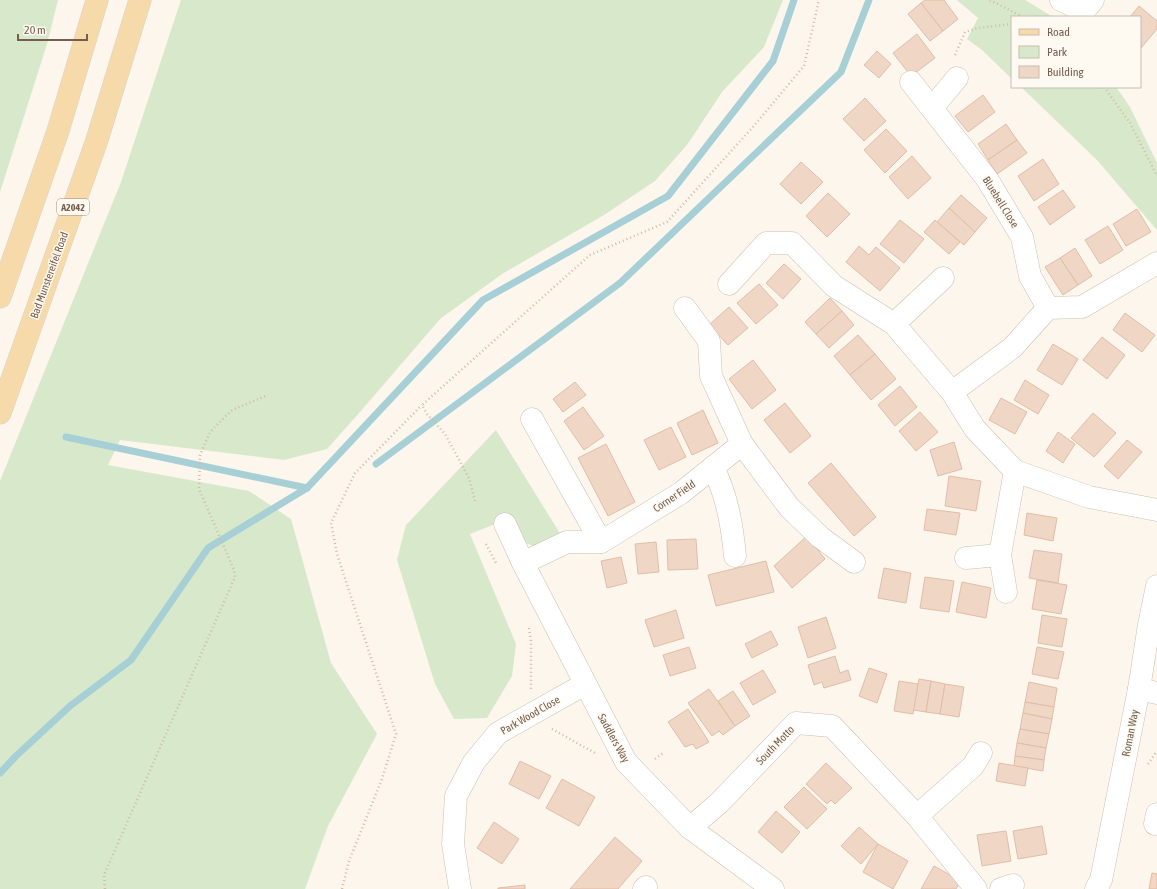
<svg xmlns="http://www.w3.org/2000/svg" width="1157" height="889" viewBox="0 0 1157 889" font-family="'Asap Condensed',sans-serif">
<rect width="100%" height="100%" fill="#fcf6ec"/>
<g fill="#d7e9ca">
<path d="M 0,0 L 58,0 L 47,44 L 0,192 Z"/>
<path d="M 181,0 L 783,0 L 764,47 L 722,92 L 687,145 L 655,181 L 604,215 L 502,274 L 440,319 L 360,412 L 327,449 L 284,460 L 120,440 L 108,465 L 249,491 L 291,519 L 331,663 L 377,734 L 328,826 L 305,889 L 0,889 L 0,481 L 121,182 Z"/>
<path d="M 957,0 L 1025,0 L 1053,17 L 1012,17 L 1012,79 L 982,50 L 967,39 L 978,18 Z"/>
<path d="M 1021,87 L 1116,87 L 1130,107 L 1157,163 L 1157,230 L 1097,160 Z"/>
<path d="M 496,430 L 561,535 L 536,547 L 523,542 L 505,520 L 470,534 L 516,644 L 512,676 L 487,718 L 454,719 L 435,684 L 397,560 L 406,525 Z"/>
</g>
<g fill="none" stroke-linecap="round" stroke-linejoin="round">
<g stroke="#a7cfd6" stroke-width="7">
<path d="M 66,437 L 307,488"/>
<path d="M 376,464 L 620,283 L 841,72 L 869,0"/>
<path d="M 0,773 L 16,756 L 70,706 L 131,660 L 208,548 L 307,488 L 483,300 L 668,196 L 773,61 L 794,0"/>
</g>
</g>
<g fill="#f0d6c5" stroke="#e2bda6">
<path d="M 925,0 L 944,0 L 958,19 L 943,31 L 921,3 Z"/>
<path d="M 921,3 L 943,31 L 930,41 L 908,14 Z"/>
<path d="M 1139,6 L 1157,21 L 1157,29 L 1141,48 L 1140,17 L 1130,17 Z"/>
<path d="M 917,34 L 935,58 L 911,76 L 893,53 Z"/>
<path d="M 877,51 L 891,64 L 879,78 L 864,65 Z"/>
<path d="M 983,95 L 995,112 L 968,132 L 955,116 Z"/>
<path d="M 865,98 L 886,121 L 864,141 L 843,119 Z"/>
<path d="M 1006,124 L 1017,140 L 988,160 L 978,144 Z"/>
<path d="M 886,129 L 907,151 L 885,173 L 864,150 Z"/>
<path d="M 1017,140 L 1027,153 L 997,174 L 988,160 Z"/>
<path d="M 912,156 L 931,178 L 908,199 L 889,177 Z"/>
<path d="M 1043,159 L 1059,184 L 1034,201 L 1018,176 Z"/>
<path d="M 801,162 L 823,182 L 801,204 L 780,184 Z"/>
<path d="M 1063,190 L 1075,207 L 1050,225 L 1038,207 Z"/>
<path d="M 828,193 L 850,214 L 827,237 L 806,216 Z"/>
<path d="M 961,195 L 987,218 L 975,232 L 949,208 Z"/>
<path d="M 949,208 L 975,232 L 964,245 L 937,222 Z"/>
<path d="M 1137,209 L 1151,232 L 1126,246 L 1113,224 Z"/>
<path d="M 900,220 L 924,239 L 904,263 L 880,244 Z"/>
<path d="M 935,220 L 960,242 L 949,254 L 924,232 Z"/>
<path d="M 1108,226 L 1123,250 L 1100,264 L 1085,240 Z"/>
<path d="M 859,246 L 869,255 L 876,247 L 900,268 L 880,291 L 846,262 Z"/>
<path d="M 1075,248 L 1092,276 L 1078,285 L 1060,258 Z"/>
<path d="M 1060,258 L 1078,285 L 1063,295 L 1045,267 Z"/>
<path d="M 784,264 L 801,279 L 783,299 L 766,283 Z"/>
<path d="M 759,284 L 778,305 L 756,324 L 737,303 Z"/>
<path d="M 830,298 L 842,311 L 816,334 L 805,322 Z"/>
<path d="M 729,307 L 748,328 L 728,345 L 709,325 Z"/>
<path d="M 842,311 L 854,325 L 829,348 L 816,334 Z"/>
<path d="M 1125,313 L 1155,335 L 1142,352 L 1113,330 Z"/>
<path d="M 858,335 L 875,354 L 850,375 L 834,356 Z"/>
<path d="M 1102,337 L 1125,355 L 1107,379 L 1083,360 Z"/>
<path d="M 1053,344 L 1078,359 L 1062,385 L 1037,370 Z"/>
<path d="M 875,354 L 896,379 L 871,400 L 850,375 Z"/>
<path d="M 753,360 L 776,390 L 752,409 L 729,379 Z"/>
<path d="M 1025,380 L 1049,395 L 1038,414 L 1014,400 Z"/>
<path d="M 575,382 L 586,395 L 563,412 L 553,399 Z"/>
<path d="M 900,386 L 917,407 L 895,426 L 878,405 Z"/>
<path d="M 1001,398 L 1027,412 L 1015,434 L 989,420 Z"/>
<path d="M 785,403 L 811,436 L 790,453 L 764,420 Z"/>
<path d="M 583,407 L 604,436 L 584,450 L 564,421 Z"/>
<path d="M 703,410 L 718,443 L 692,455 L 677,423 Z"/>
<path d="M 920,412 L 938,432 L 916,451 L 899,431 Z"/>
<path d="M 1093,413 L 1116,433 L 1094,457 L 1071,438 Z"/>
<path d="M 671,427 L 686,457 L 659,470 L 644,440 Z"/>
<path d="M 1058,432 L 1075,444 L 1063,463 L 1046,451 Z"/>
<path d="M 1127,440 L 1142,452 L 1118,479 L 1104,466 Z"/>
<path d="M 954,442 L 962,469 L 938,476 L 930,450 Z"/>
<path d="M 606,444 L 635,502 L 608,516 L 578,458 Z"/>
<path d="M 831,463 L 876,517 L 854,536 L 808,483 Z"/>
<path d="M 949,476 L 981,481 L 976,511 L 945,506 Z"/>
<path d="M 927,509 L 960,513 L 956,535 L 924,530 Z"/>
<path d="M 1027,513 L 1057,518 L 1053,541 L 1024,535 Z"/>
<path d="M 807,536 L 825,559 L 792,588 L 774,566 Z"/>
<path d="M 696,539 L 698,569 L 668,570 L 667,540 Z"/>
<path d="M 656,542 L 659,572 L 638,574 L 635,544 Z"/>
<path d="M 1034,550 L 1062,554 L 1058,583 L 1029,578 Z"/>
<path d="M 621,557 L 627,583 L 607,588 L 601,561 Z"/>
<path d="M 766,561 L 774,592 L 716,606 L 708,575 Z"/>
<path d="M 884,568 L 911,573 L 906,603 L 878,598 Z"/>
<path d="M 925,577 L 954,581 L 949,612 L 920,608 Z"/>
<path d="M 1037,580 L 1067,585 L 1061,614 L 1032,609 Z"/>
<path d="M 962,582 L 991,588 L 986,618 L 956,612 Z"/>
<path d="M 676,610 L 684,638 L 654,647 L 645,620 Z"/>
<path d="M 1042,615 L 1067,619 L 1062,647 L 1038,643 Z"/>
<path d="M 826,617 L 836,648 L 808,658 L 798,627 Z"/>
<path d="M 771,631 L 778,645 L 752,658 L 745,644 Z"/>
<path d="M 689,647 L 696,668 L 670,676 L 663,655 Z"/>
<path d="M 1037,647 L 1064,652 L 1058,679 L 1032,674 Z"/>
<path d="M 835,656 L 840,673 L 848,670 L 851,680 L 824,688 L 822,682 L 814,685 L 808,665 Z"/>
<path d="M 869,668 L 887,674 L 877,703 L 859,696 Z"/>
<path d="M 763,670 L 776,692 L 753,705 L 740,683 Z"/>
<path d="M 919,679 L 931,681 L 926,712 L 913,710 Z"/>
<path d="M 899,681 L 918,684 L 913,714 L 894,711 Z"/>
<path d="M 931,681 L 945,684 L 940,714 L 926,712 Z"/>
<path d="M 1029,682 L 1057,688 L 1054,707 L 1025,702 Z"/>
<path d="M 945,684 L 964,687 L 959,717 L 940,714 Z"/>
<path d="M 709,689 L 735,726 L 723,735 L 719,731 L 712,736 L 688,703 Z"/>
<path d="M 733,691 L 750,716 L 735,726 L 718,701 Z"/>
<path d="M 1025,702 L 1054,707 L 1052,719 L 1023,713 Z"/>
<path d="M 688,709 L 709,742 L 696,749 L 693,744 L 685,747 L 668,722 Z"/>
<path d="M 1023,713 L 1052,719 L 1049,734 L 1020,729 Z"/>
<path d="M 1020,729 L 1049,734 L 1046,748 L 1017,743 Z"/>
<path d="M 1017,743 L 1046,748 L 1044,760 L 1015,756 Z"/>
<path d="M 1015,756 L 1044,760 L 1043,771 L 1014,766 Z"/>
<path d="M 520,761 L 551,776 L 539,799 L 509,784 Z"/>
<path d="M 826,763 L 852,788 L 835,804 L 831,800 L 827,804 L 806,784 Z"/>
<path d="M 999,763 L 1028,768 L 1025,786 L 996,781 Z"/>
<path d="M 562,779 L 595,797 L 579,826 L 546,808 Z"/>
<path d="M 804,787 L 827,809 L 807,829 L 784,807 Z"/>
<path d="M 776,811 L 800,832 L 782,853 L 758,832 Z"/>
<path d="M 494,822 L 519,839 L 502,864 L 477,848 Z"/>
<path d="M 1042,826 L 1047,854 L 1018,859 L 1013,831 Z"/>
<path d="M 859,827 L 878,844 L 861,864 L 841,846 Z"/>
<path d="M 1006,831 L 1011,861 L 982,866 L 977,835 Z"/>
<path d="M 615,837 L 642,861 L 618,889 L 570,889 Z"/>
<path d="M 878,844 L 908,861 L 893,889 L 863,872 Z"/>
<path d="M 934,866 L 961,881 L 956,889 L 921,889 Z"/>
<path d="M 1152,873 L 1157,874 L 1157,889 L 1149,889 Z"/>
<path d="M 525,885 L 525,889 L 498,889 L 498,888 Z"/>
</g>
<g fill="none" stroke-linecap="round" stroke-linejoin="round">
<defs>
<g id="minor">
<path d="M 1061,0 L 1084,11 L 1093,0"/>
<path d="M 911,82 L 987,179 L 1022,237 L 1030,276 L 1048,308"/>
<path d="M 932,108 L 957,78"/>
<path d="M 729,284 L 766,243 L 792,243 L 834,286 L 894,324 L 952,392 L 975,429 L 1015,471 L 1089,497 L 1157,510"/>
<path d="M 685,308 L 709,341 L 711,376 L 742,444 L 789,507 L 820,537 L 854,562"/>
<path d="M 894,324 L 943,278"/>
<path d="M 952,392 L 1012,348 L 1048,308 L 1082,307 L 1157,263"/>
<path d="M 532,419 L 601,542"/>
<path d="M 713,467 C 727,496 732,524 735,556"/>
<path d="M 505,524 L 523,563 L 626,762 L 690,828 L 773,889"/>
<path d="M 966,558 L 1000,555"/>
<path d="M 523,563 L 567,542 L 601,542 L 681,493 L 742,444"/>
<path d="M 1006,592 L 1000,555 L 1015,471"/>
<path d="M 1139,689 L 1157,693"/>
<path d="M 917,816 L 973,766 L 981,753"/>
<path d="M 1155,824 L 1157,814"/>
<path d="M 690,828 L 719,803 L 796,723 L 832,726 L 917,816 L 976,889"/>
<path d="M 460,889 L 453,844 L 456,796 L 474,762 L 498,733 L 585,684"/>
<path d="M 644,889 L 646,887"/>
<path d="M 1001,889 L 1013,885"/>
<path d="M 1096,889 L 1101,880 L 1139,689 L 1149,625 L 1157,586"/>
</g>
<g id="major">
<path d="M 0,297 L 58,131 L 97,0"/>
<path d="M 0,413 L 97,140 L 140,0"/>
</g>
</defs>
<use href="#minor" stroke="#cebeb1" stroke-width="23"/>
<use href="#major" stroke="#d9d2ce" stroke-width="23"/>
<g stroke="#d5b9a7" stroke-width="2.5" stroke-dasharray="1 3" stroke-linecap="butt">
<path d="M 990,0 L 1023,17"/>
<path d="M 955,55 L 965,32 L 978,28 L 1012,24"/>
<path d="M 1104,87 L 1130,123 L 1157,176"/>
<path d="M 475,501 L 469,478 L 445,434 L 427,414 L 422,405 L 590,255 L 667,222 L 752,128 L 804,66 L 819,0"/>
<path d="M 486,544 L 496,563"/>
<path d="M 529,628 L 531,641 L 531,689"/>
<path d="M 552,729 L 595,753"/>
<path d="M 655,759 L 663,753"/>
<path d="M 1148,764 L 1157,751"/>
<path d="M 105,889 L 104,875 L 235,577 L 234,570 L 199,489 L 200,455 L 210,432 L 232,410 L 268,395"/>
<path d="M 342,889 L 349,861 L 382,779 L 396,734 L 337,554 L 331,523 L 355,473 L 422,405"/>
</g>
<use href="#minor" stroke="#fff" stroke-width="22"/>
<use href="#major" stroke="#f6daa9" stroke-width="22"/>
</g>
<g text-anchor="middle" stroke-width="3" stroke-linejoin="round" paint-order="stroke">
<rect fill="#fefaf2" stroke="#9f8c80" stroke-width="1" x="57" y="199" width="32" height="16" rx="3"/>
<g font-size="10" font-weight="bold" fill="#765d4f">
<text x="73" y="211">A2042</text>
</g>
<g font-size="11" fill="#765d4f" stroke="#fefaf2">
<text transform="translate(1001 202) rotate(58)" y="4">Bluebell Close</text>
<text transform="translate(49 275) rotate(-70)" y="4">Bad Munstereifel Road</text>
<text transform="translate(674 496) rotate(-34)" y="4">Corner Field</text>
<text transform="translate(530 715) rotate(-30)" y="4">Park Wood Close</text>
<text transform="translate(1130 733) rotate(-79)" y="4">Roman Way</text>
<text transform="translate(614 738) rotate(61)" y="4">Saddlers Way</text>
<text transform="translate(775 745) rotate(-46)" y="4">South Motto</text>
</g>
</g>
<rect x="1011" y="16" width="130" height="72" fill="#fefaf2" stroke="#c8bbb1"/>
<rect x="1019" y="29" width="20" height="6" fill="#f6daa9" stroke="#c8bbb1"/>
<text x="1047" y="36" font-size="12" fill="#765d4f">Road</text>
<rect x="1019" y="46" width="20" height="12" fill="#d7e9ca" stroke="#c8bbb1"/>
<text x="1047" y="56" font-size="12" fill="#765d4f">Park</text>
<rect x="1019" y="66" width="20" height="12" fill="#f0d6c5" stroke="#c8bbb1"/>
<text x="1047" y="76" font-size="12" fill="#765d4f">Building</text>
<path d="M18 34v6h69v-6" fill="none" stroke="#765d4f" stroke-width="2"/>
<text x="24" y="34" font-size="12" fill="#765d4f" stroke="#fefaf2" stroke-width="3" paint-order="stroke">20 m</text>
</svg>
